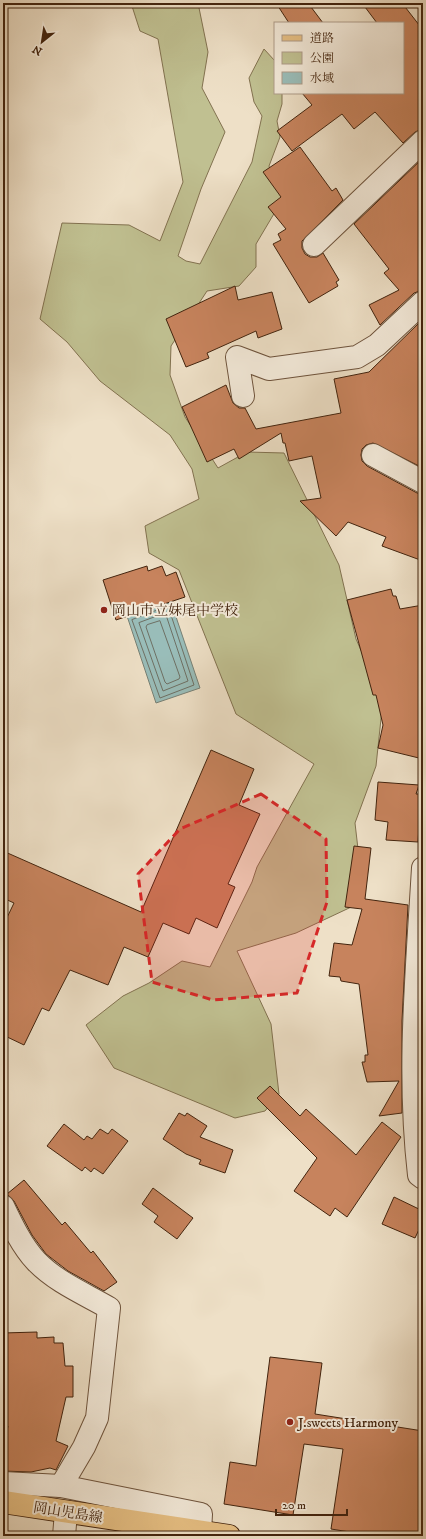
<svg xmlns="http://www.w3.org/2000/svg" width="426" height="1539" viewBox="0 0 426 1539" font-family="'IM FELL DW Pica','Noto Serif JP',serif">
<rect width="100%" height="100%" fill="#eee0c7"/>
<filter id="stains"><feTurbulence type="fractalNoise" baseFrequency=".005" numOctaves="4"/><feColorMatrix values="0 0 0 0 .2 0 0 0 0 .09 0 0 0 0 .02 0 0 0 .5 -.17"/></filter>
<radialGradient id="worn" r=".72"><stop offset=".6" stop-color="#630" stop-opacity="0"/><stop offset="1" stop-color="#630" stop-opacity=".3"/></radialGradient>
<path fill="#c0c091" stroke="#827250" d="M 131,3 L 198,3 L 208,52 L 202,88 L 225,132 L 201,189 L 178,256 L 186,261 L 200,264 L 252,162 L 262,116 L 254,102 L 249,78 L 264,49 L 275,61 L 275,93 L 282,93 L 282,104 L 277,121 L 280,137 L 269,166 L 271,173 L 292,190 L 275,212 L 256,244 L 256,267 L 239,286 L 207,291 L 171,346 L 170,375 L 185,417 L 218,468 L 247,452 L 284,453 L 339,565 L 356,639 L 383,700 L 376,766 L 355,823 L 364,901 L 296,933 L 237,951 L 271,1024 L 279,1094 L 265,1111 L 235,1118 L 114,1068 L 86,1025 L 123,996 L 149,983 L 182,961 L 210,967 L 252,882 L 257,867 L 314,764 L 236,714 L 179,570 L 149,553 L 145,526 L 199,499 L 192,469 L 170,435 L 100,381 L 67,342 L 40,319 L 62,223 L 129,225 L 160,241 L 183,182 L 158,39 L 140,31 Z"/>
<path fill="#99bdb9" stroke="#778075" d="M 171,602 L 200,688 L 156,703 L 127,616 Z"/>
<g fill="none" stroke-linecap="round" stroke-linejoin="round">
<g stroke="#6e7064" stroke-width="1">
<path d="M 166,607 L 169,609 L 194,685 L 160,698 L 132,620 Z"/>
<path d="M 163,614 L 166,615 L 188,681 L 163,691 L 139,623 Z"/>
<path d="M 160,621 L 180,677 L 179,679 L 167,684 L 165,682 L 146,627 L 147,625 Z"/>
</g>
</g>
<g fill="#c7835d" stroke="#43240e">
<path d="M 276,3 L 308,3 L 323,23 L 289,23 Z"/>
<path d="M 362,3 L 402,3 L 423,30 L 423,75 L 419,78 L 423,83 L 423,129 L 415,132 L 403,143 L 375,112 L 354,129 L 342,114 L 292,151 L 277,131 L 312,105 L 302,93 L 403,93 L 403,23 L 377,23 Z"/>
<path d="M 300,147 L 332,191 L 336,188 L 343,200 L 302,241 L 302,248 L 305,254 L 310,257 L 317,257 L 323,253 L 339,280 L 336,282 L 338,286 L 309,303 L 273,244 L 281,240 L 278,234 L 286,229 L 268,207 L 281,197 L 263,172 Z"/>
<path d="M 423,158 L 423,290 L 414,293 L 380,325 L 369,305 L 399,290 L 384,273 L 389,269 L 354,224 Z"/>
<path d="M 235,286 L 238,300 L 272,292 L 282,329 L 258,338 L 256,331 L 207,353 L 209,358 L 186,367 L 166,319 Z"/>
<path d="M 423,319 L 423,468 L 373,443 L 366,445 L 362,449 L 361,455 L 362,461 L 367,466 L 417,493 L 423,494 L 423,561 L 382,546 L 386,537 L 348,522 L 336,536 L 300,501 L 321,498 L 312,456 L 289,461 L 285,443 L 283,443 L 281,433 L 239,459 L 234,449 L 207,462 L 182,407 L 226,385 L 233,403 L 239,408 L 245,408 L 256,429 L 341,413 L 334,379 L 369,372 Z"/>
<path d="M 147,566 L 148,571 L 162,566 L 166,576 L 176,572 L 185,597 L 116,620 L 103,580 Z"/>
<path d="M 391,589 L 393,596 L 396,596 L 400,609 L 423,605 L 423,759 L 378,748 L 383,725 L 376,695 L 373,695 L 347,600 Z"/>
<path d="M 211,750 L 254,769 L 239,805 L 260,814 L 228,884 L 235,887 L 217,928 L 196,918 L 189,934 L 163,923 L 148,957 L 124,947 L 108,985 L 70,970 L 49,1011 L 42,1008 L 24,1045 L 3,1035 L 3,926 L 14,903 L 3,898 L 3,851 L 141,912 Z"/>
<path d="M 378,782 L 419,785 L 416,794 L 421,794 L 418,842 L 386,840 L 388,822 L 375,820 Z"/>
<path d="M 354,846 L 371,848 L 365,899 L 408,905 L 402,1021 L 402,1113 L 379,1116 L 399,1081 L 367,1082 L 362,1062 L 365,1062 L 365,1055 L 368,1055 L 359,984 L 341,981 L 340,977 L 329,976 L 334,943 L 352,945 L 362,909 L 345,907 Z"/>
<path d="M 270,1086 L 300,1116 L 306,1109 L 356,1155 L 382,1122 L 401,1137 L 347,1217 L 335,1208 L 330,1216 L 294,1191 L 317,1158 L 257,1098 Z"/>
<path d="M 179,1113 L 185,1116 L 187,1113 L 207,1126 L 200,1137 L 233,1150 L 225,1173 L 199,1164 L 201,1160 L 186,1154 L 163,1139 Z"/>
<path d="M 64,1124 L 84,1140 L 87,1136 L 92,1139 L 100,1129 L 108,1134 L 112,1129 L 128,1141 L 103,1174 L 94,1168 L 91,1172 L 85,1167 L 82,1171 L 47,1146 Z"/>
<path d="M 24,1180 L 62,1225 L 65,1222 L 91,1253 L 93,1251 L 117,1282 L 104,1291 L 68,1271 L 46,1254 L 32,1235 L 14,1201 L 7,1194 Z"/>
<path d="M 153,1188 L 193,1218 L 177,1239 L 154,1222 L 158,1216 L 142,1204 Z"/>
<path d="M 394,1197 L 423,1211 L 423,1221 L 415,1238 L 382,1224 Z"/>
<path d="M 37,1332 L 37,1338 L 54,1337 L 54,1343 L 63,1343 L 65,1366 L 73,1366 L 73,1397 L 66,1397 L 56,1441 L 68,1446 L 56,1470 L 50,1468 L 31,1472 L 3,1471 L 3,1452 L 8,1426 L 4,1425 L 7,1412 L 3,1394 L 3,1333 Z"/>
<path d="M 270,1357 L 322,1363 L 315,1414 L 423,1431 L 423,1536 L 375,1536 L 331,1529 L 343,1449 L 304,1444 L 293,1515 L 224,1504 L 230,1462 L 256,1466 Z"/>
</g>
<g fill="none" stroke-linecap="round" stroke-linejoin="round">
<defs>
<g id="street">
<path d="M 314,245 L 423,141"/>
<path d="M 243,396 L 237,357 L 269,369 L 357,357 L 377,345 L 423,302"/>
<path d="M 373,455 L 423,482"/>
<path d="M 423,868 C 417,970 407,1072 419,1175 L 423,1178"/>
<path d="M 3,1206 C 12,1225 22,1246 36,1261 C 56,1282 85,1294 109,1308 L 97,1418 L 84,1447 L 61,1486 L 3,1483"/>
<path d="M 61,1486 L 201,1514 L 200,1532"/>
<path d="M 64,1536 L 66,1512"/>
</g>
<path id="primary" d="M 3,1502 L 229,1536"/>
</defs>
<use href="#street" stroke="#6e533c" stroke-width="24"/>
<use href="#primary" stroke="#43240e" stroke-width="24"/>
<use href="#street" stroke="#f4ebdb" stroke-width="22"/>
<use href="#primary" stroke="#e7c084" stroke-width="22"/>
</g>
<path fill="#d62828" fill-opacity="0.2" stroke="#d62828" stroke-width="3" stroke-dasharray="8 5" stroke-linejoin="round" d="M 261,794 L 326,839 L 327,902 L 297,993 L 213,1000 L 152,982 L 138,874 L 180,829 Z"/>
<g fill="#8f2418" stroke="#f4ebdb" stroke-width="1.5">
<circle cx="104" cy="610" r="4"/>
<circle cx="290" cy="1422" r="4"/>
</g>
<g text-anchor="middle" stroke-width="4" stroke-linejoin="round" paint-order="stroke">
<g font-size="14" fill="#43240e" stroke="#f4ebdb" text-anchor="start">
<text x="112" y="615">岡山市立妹尾中学校</text>
<text x="298" y="1427">J.sweets Harmony</text>
</g>
<g font-size="14" fill="#43240e" stroke="#f4ebdb">
<text transform="translate(68 1512) rotate(9)" y="5">岡山児島線</text>
</g>
</g>
<rect width="426" height="1539" fill="none" stroke="#eee0c7" stroke-width="16"/>
<rect x="4" y="4" width="418" height="1531" fill="none" stroke="#43240e" stroke-width="2"/>
<rect x="8" y="8" width="410" height="1523" fill="none" stroke="#43240e"/>
<rect x="274" y="22" width="130" height="72" fill="#f4ebdb" stroke="#ad9b89"/>
<rect x="282" y="35" width="20" height="6" fill="#e7c084" stroke="#ad9b89"/>
<text x="310" y="42" font-size="12" fill="#43240e">道路</text>
<rect x="282" y="52" width="20" height="12" fill="#c0c091" stroke="#ad9b89"/>
<text x="310" y="62" font-size="12" fill="#43240e">公園</text>
<rect x="282" y="72" width="20" height="12" fill="#99bdb9" stroke="#ad9b89"/>
<text x="310" y="82" font-size="12" fill="#43240e">水域</text>
<g transform="translate(42 42) rotate(210)" stroke="#f4ebdb" stroke-width="3" paint-order="stroke">
<path d="M0-3L7 15L0 10L-7 15Z" fill="#43240e"/>
<text y="-6" font-size="11" font-weight="bold" text-anchor="middle" fill="#43240e">N</text>
</g>
<path d="M276 1509v6h71v-6" fill="none" stroke="#43240e" stroke-width="2"/>
<text x="282" y="1509" font-size="12" fill="#43240e" stroke="#f4ebdb" stroke-width="3" paint-order="stroke">20 m</text>
<rect width="100%" height="100%" filter="url(#stains)"/>
<rect width="100%" height="100%" fill="url(#worn)"/>
</svg>
